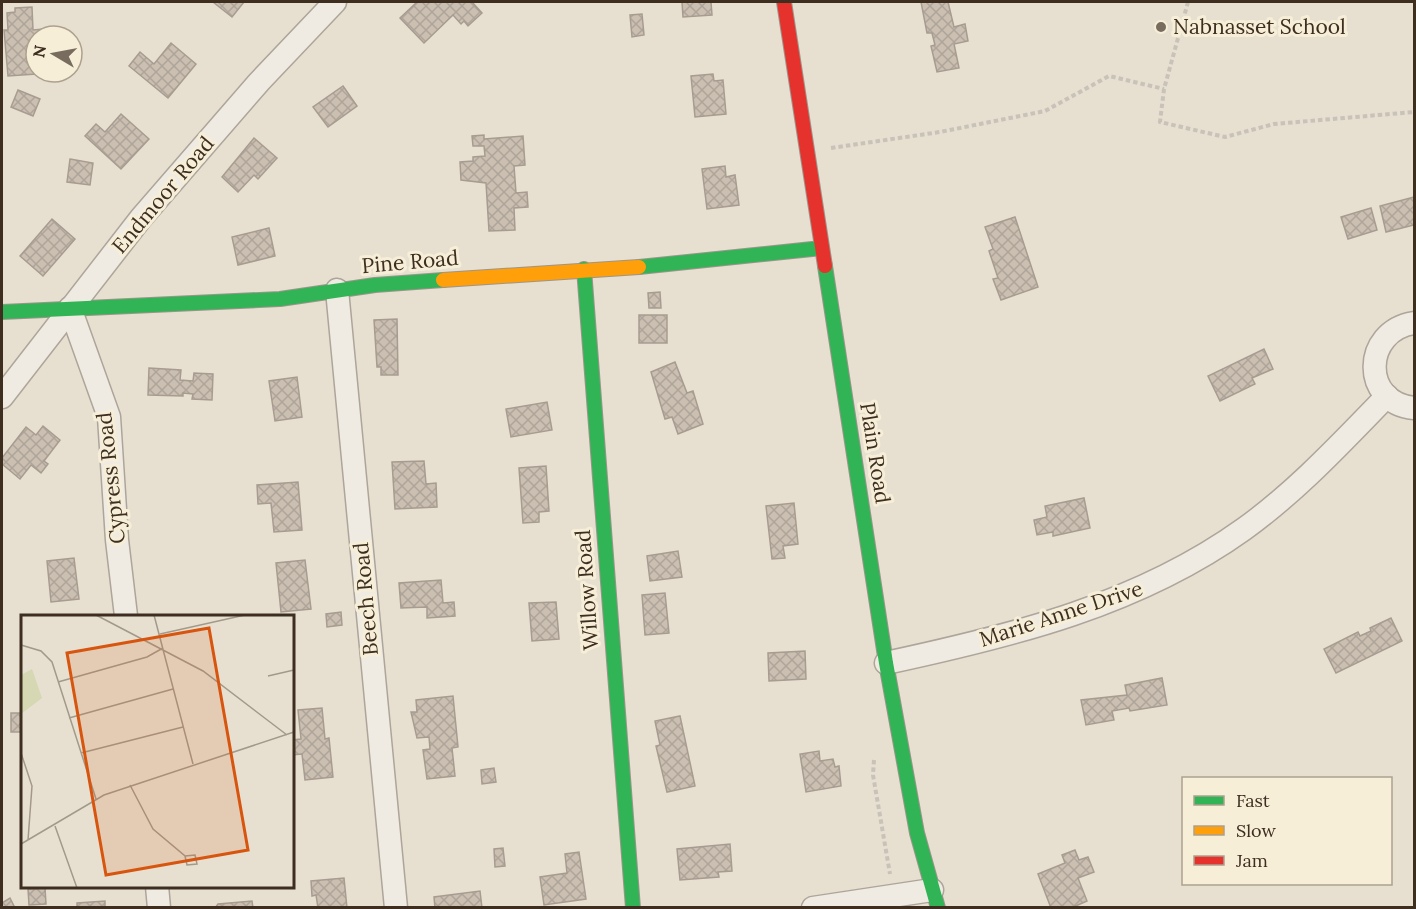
<svg xmlns="http://www.w3.org/2000/svg" width="1416" height="909" viewBox="0 0 1416 909" font-family="Lora,serif">
<defs>
<pattern id="building-cross-hatch" width="8" height="8" patternUnits="userSpaceOnUse" patternTransform="scale(1.5)"><rect width="8" height="8" fill="#cbbfb2"/><path d="M0 0l8 8M0 8l8-8" fill="none" stroke="#afa499"/></pattern>
</defs>
<rect width="100%" height="100%" fill="#e7e0d1"/>
<g fill="url(#building-cross-hatch)" stroke="#a89c90" stroke-width="1.5">
<path d="M 213,2 L 244,2 L 232,17 Z"/>
<path d="M 417,2 L 472,2 L 482,13 L 468,26 L 464,21 L 461,24 L 453,15 L 424,43 L 400,18 Z"/>
<path d="M 682,2 L 711,2 L 712,15 L 683,17 Z"/>
<path d="M 921,2 L 948,2 L 954,27 L 965,24 L 968,41 L 954,44 L 959,68 L 937,72 L 931,46 L 935,45 L 932,33 L 927,33 Z"/>
<path d="M 32,7 L 33,30 L 43,29 L 43,36 L 36,36 L 36,74 L 8,76 L 4,30 L 8,30 L 7,13 L 15,12 L 15,8 Z"/>
<path d="M 642,14 L 644,35 L 632,37 L 630,15 Z"/>
<path d="M 171,43 L 196,64 L 168,98 L 129,66 L 140,52 L 154,64 Z"/>
<path d="M 713,74 L 714,81 L 723,80 L 726,114 L 695,117 L 691,76 Z"/>
<path d="M 343,86 L 357,106 L 328,127 L 313,107 Z"/>
<path d="M 18,90 L 40,99 L 33,116 L 11,107 Z"/>
<path d="M 121,114 L 149,139 L 121,169 L 85,136 L 96,124 L 105,132 Z"/>
<path d="M 484,135 L 484,139 L 523,136 L 525,165 L 514,166 L 516,193 L 527,192 L 528,207 L 514,208 L 515,230 L 489,231 L 486,183 L 461,180 L 460,162 L 473,161 L 473,157 L 485,156 L 484,146 L 473,146 L 472,136 Z"/>
<path d="M 254,138 L 277,158 L 258,179 L 254,175 L 238,192 L 222,177 Z"/>
<path d="M 70,159 L 93,163 L 90,185 L 67,182 Z"/>
<path d="M 725,166 L 726,177 L 735,175 L 739,205 L 707,209 L 702,169 Z"/>
<path d="M 1414,197 L 1414,225 L 1386,232 L 1380,206 Z"/>
<path d="M 1371,208 L 1377,230 L 1348,239 L 1341,217 Z"/>
<path d="M 1015,217 L 1038,287 L 1001,300 L 993,279 L 998,278 L 989,251 L 993,249 L 985,227 Z"/>
<path d="M 52,219 L 75,239 L 43,276 L 20,256 Z"/>
<path d="M 269,228 L 275,256 L 238,265 L 232,237 Z"/>
<path d="M 660,292 L 661,308 L 649,308 L 648,293 Z"/>
<rect x="639" y="315" width="28" height="28"/>
<path d="M 397,319 L 398,375 L 381,375 L 381,367 L 377,367 L 374,320 Z"/>
<path d="M 1264,349 L 1273,369 L 1252,378 L 1255,384 L 1220,401 L 1208,376 Z"/>
<path d="M 675,362 L 687,393 L 693,391 L 703,424 L 678,434 L 672,417 L 665,419 L 651,372 Z"/>
<path d="M 149,368 L 181,370 L 180,380 L 193,381 L 194,373 L 213,374 L 212,400 L 192,399 L 193,394 L 183,393 L 183,396 L 148,395 Z"/>
<path d="M 297,377 L 302,417 L 275,421 L 269,381 Z"/>
<path d="M 547,402 L 552,430 L 511,437 L 506,409 Z"/>
<path d="M 43,426 L 60,440 L 44,461 L 48,464 L 41,473 L 31,465 L 20,479 L 2,464 L 2,458 L 26,427 L 36,435 Z"/>
<path d="M 424,461 L 426,484 L 436,483 L 437,507 L 395,509 L 392,462 Z"/>
<path d="M 546,466 L 549,511 L 539,512 L 539,522 L 523,523 L 519,468 Z"/>
<path d="M 298,482 L 302,530 L 274,532 L 271,503 L 258,504 L 257,485 Z"/>
<path d="M 1084,498 L 1090,528 L 1053,536 L 1053,532 L 1037,535 L 1034,520 L 1047,517 L 1045,506 Z"/>
<path d="M 794,503 L 798,544 L 783,546 L 785,558 L 772,559 L 766,506 Z"/>
<path d="M 678,551 L 682,577 L 650,581 L 647,556 Z"/>
<path d="M 74,558 L 79,599 L 51,602 L 47,561 Z"/>
<path d="M 305,560 L 311,609 L 281,612 L 276,563 Z"/>
<path d="M 441,580 L 443,603 L 454,602 L 455,616 L 427,618 L 427,607 L 401,608 L 399,583 Z"/>
<path d="M 665,593 L 669,633 L 645,635 L 642,595 Z"/>
<path d="M 556,602 L 559,639 L 532,641 L 529,603 Z"/>
<path d="M 341,612 L 342,625 L 327,627 L 326,614 Z"/>
<path d="M 1391,618 L 1402,641 L 1336,673 L 1324,649 L 1358,632 L 1360,636 L 1371,631 L 1370,628 Z"/>
<path d="M 805,651 L 806,679 L 769,681 L 768,653 Z"/>
<path d="M 1162,678 L 1167,705 L 1130,711 L 1129,708 L 1112,711 L 1114,720 L 1086,725 L 1081,700 L 1127,695 L 1125,685 Z"/>
<path d="M 453,696 L 458,747 L 452,748 L 455,776 L 427,779 L 423,750 L 430,749 L 429,737 L 417,738 L 411,712 L 417,712 L 416,700 Z"/>
<path d="M 322,708 L 325,739 L 329,738 L 333,777 L 305,780 L 302,754 L 292,755 L 292,740 L 301,739 L 298,710 Z"/>
<rect x="11" y="713" width="10" height="19"/>
<path d="M 680,716 L 695,786 L 667,792 L 656,746 L 660,745 L 655,721 Z"/>
<path d="M 819,751 L 820,761 L 833,759 L 835,767 L 839,766 L 841,786 L 806,792 L 800,754 Z"/>
<path d="M 494,768 L 496,782 L 482,784 L 481,770 Z"/>
<path d="M 730,844 L 732,871 L 718,872 L 719,877 L 680,880 L 677,849 Z"/>
<path d="M 503,848 L 505,866 L 495,867 L 494,849 Z"/>
<path d="M 1075,850 L 1079,860 L 1088,857 L 1094,872 L 1078,878 L 1087,901 L 1071,908 L 1051,908 L 1038,874 L 1065,863 L 1062,855 Z"/>
<path d="M 579,852 L 586,899 L 544,905 L 540,877 L 567,873 L 565,854 Z"/>
<path d="M 344,878 L 347,908 L 318,908 L 316,895 L 312,896 L 311,881 Z"/>
<path d="M 45,888 L 46,904 L 29,905 L 28,889 Z"/>
<path d="M 480,891 L 482,908 L 435,908 L 434,897 Z"/>
<path d="M 10,898 L 15,908 L 2,908 L 2,903 Z"/>
<path d="M 105,901 L 105,908 L 77,908 L 77,903 Z"/>
<path d="M 252,901 L 253,908 L 215,908 L 218,904 Z"/>
</g>
<g fill="none" stroke-linecap="round" stroke-linejoin="round">
<defs>
<g id="street">
<path d="M 337,290 L 396,908"/>
<path d="M 70,308 L 109,417 L 117,540 L 126,616"/>
<path d="M 1414,323 C 1362,331 1361,403 1414,408"/>
<path d="M 2,397 L 141,218 L 259,82 L 335,2"/>
<path d="M 886,663 C 1012,636 1138,605 1244,529 C 1297,491 1342,442 1387,396"/>
<path d="M 157,886 L 159,908"/>
<path d="M 813,908 L 932,890"/>
</g>
<g id="fast">
<path d="M 825,266 L 886,663 L 917,833 L 938,908"/>
<path d="M 639,267 L 822,248"/>
<path d="M 584,269 L 633,908"/>
<path d="M 2,312 L 280,299 L 375,285 L 443,280"/>
</g>
<path id="slow" d="M 443,280 L 639,267"/>
<path id="jam" d="M 784,2 L 825,266"/>
</defs>
<use href="#street" stroke="#ada599" stroke-width="25"/>
<use href="#fast" stroke="#9c958a" stroke-width="16"/>
<use href="#slow" stroke="#9c958a" stroke-width="16"/>
<use href="#jam" stroke="#9c958a" stroke-width="16"/>
<g stroke="#c8c2b9" stroke-width="4" stroke-dasharray="4.5 3" stroke-linecap="butt">
<path d="M 1188,2 L 1164,89 L 1160,122 L 1225,137 L 1274,124 L 1414,112"/>
<path d="M 831,148 L 940,132 L 1045,111 L 1109,76 L 1164,89"/>
<path d="M 874,760 L 873,775 L 890,874"/>
</g>
<use href="#street" stroke="#efebe3" stroke-width="22"/>
<use href="#fast" stroke="#30b455" stroke-width="14"/>
<use href="#slow" stroke="#ff9f0a" stroke-width="14"/>
<use href="#jam" stroke="#e5322d" stroke-width="14"/>
</g>
<circle fill="#786c5e" stroke="#f7eed8" stroke-width="2" cx="1161" cy="27" r="6"/>
<g text-anchor="middle" stroke-width="6" stroke-linejoin="round" paint-order="stroke">
<g font-size="21" fill="#3d2e20" stroke="#f7eed8" text-anchor="start">
<text x="1173" y="34">Nabnasset School</text>
</g>
<g font-size="21" fill="#3d2e20" stroke="#f7eed8">
<text transform="translate(163 195) rotate(-50)" y="7">Endmoor Road</text>
<text transform="translate(410 262) rotate(-5)" y="7">Pine Road</text>
<text transform="translate(875 453) rotate(81)" y="7">Plain Road</text>
<text transform="translate(111 478) rotate(-96)" y="7">Cypress Road</text>
<text transform="translate(587 590) rotate(-94)" y="7">Willow Road</text>
<text transform="translate(366 599) rotate(-95)" y="7">Beech Road</text>
<text transform="translate(1061 614) rotate(-18)" y="7">Marie Anne Drive</text>
</g>
</g>
<g transform="translate(21 615)">
<rect width="273" height="273" fill="#e7e0d1"/>
<path d="M 11,54 L 21,83 L 0,99 L 0,60 Z" fill="#d6d7b3"/>
<path fill="none" stroke="#a3998a" stroke-width="1.5" d="M 75,0 L 182,56 L 266,120M 133,0 L 172,149M 139,19 L 224,0M 0,30 L 20,36 L 31,47 L 75,184M 247,61 L 273,55M 37,67 L 126,42 L 142,33M 48,103 L 152,74M 0,138 L 11,171 L 7,225M 60,138 L 162,112M 109,170 L 132,214 L 164,241 L 166,250 L 176,249 L 174,240 L 164,241M 34,211 L 56,273M 0,229 L 83,180 L 273,117"/>
<path fill="#d7550e" fill-opacity="0.15" stroke="#d7550e" stroke-width="3" d="M 188,13 L 227,235 L 85,260 L 46,38 Z"/>
<rect width="273" height="273" fill="none" stroke="#3d2e20" stroke-width="3"/>
</g>
<rect width="1416" height="909" fill="none" stroke="#3d2e20" stroke-width="6"/>
<rect x="1182" y="777" width="210" height="108" fill="#f7eed8" stroke="#ada18e" stroke-width="1.5"/>
<rect x="1194" y="796" width="30" height="9" fill="#30b455" stroke="#ada18e" stroke-width="1.5"/>
<text x="1236" y="807" font-size="18" fill="#3d2e20">Fast</text>
<rect x="1194" y="826" width="30" height="9" fill="#ff9f0a" stroke="#ada18e" stroke-width="1.5"/>
<text x="1236" y="837" font-size="18" fill="#3d2e20">Slow</text>
<rect x="1194" y="856" width="30" height="9" fill="#e5322d" stroke="#ada18e" stroke-width="1.5"/>
<text x="1236" y="867" font-size="18" fill="#3d2e20">Jam</text>
<g transform="translate(54 54) rotate(280)"><circle r="28" fill="#f7eed8" stroke="#ada18e" stroke-width="1.5"/>
<path d="M0-4.5L10 22L0 15L-10 22Z" fill="#786c5e"/>
<text y="-9" font-size="16" font-weight="bold" text-anchor="middle" fill="#3d2e20">N</text>
</g>
</svg>
